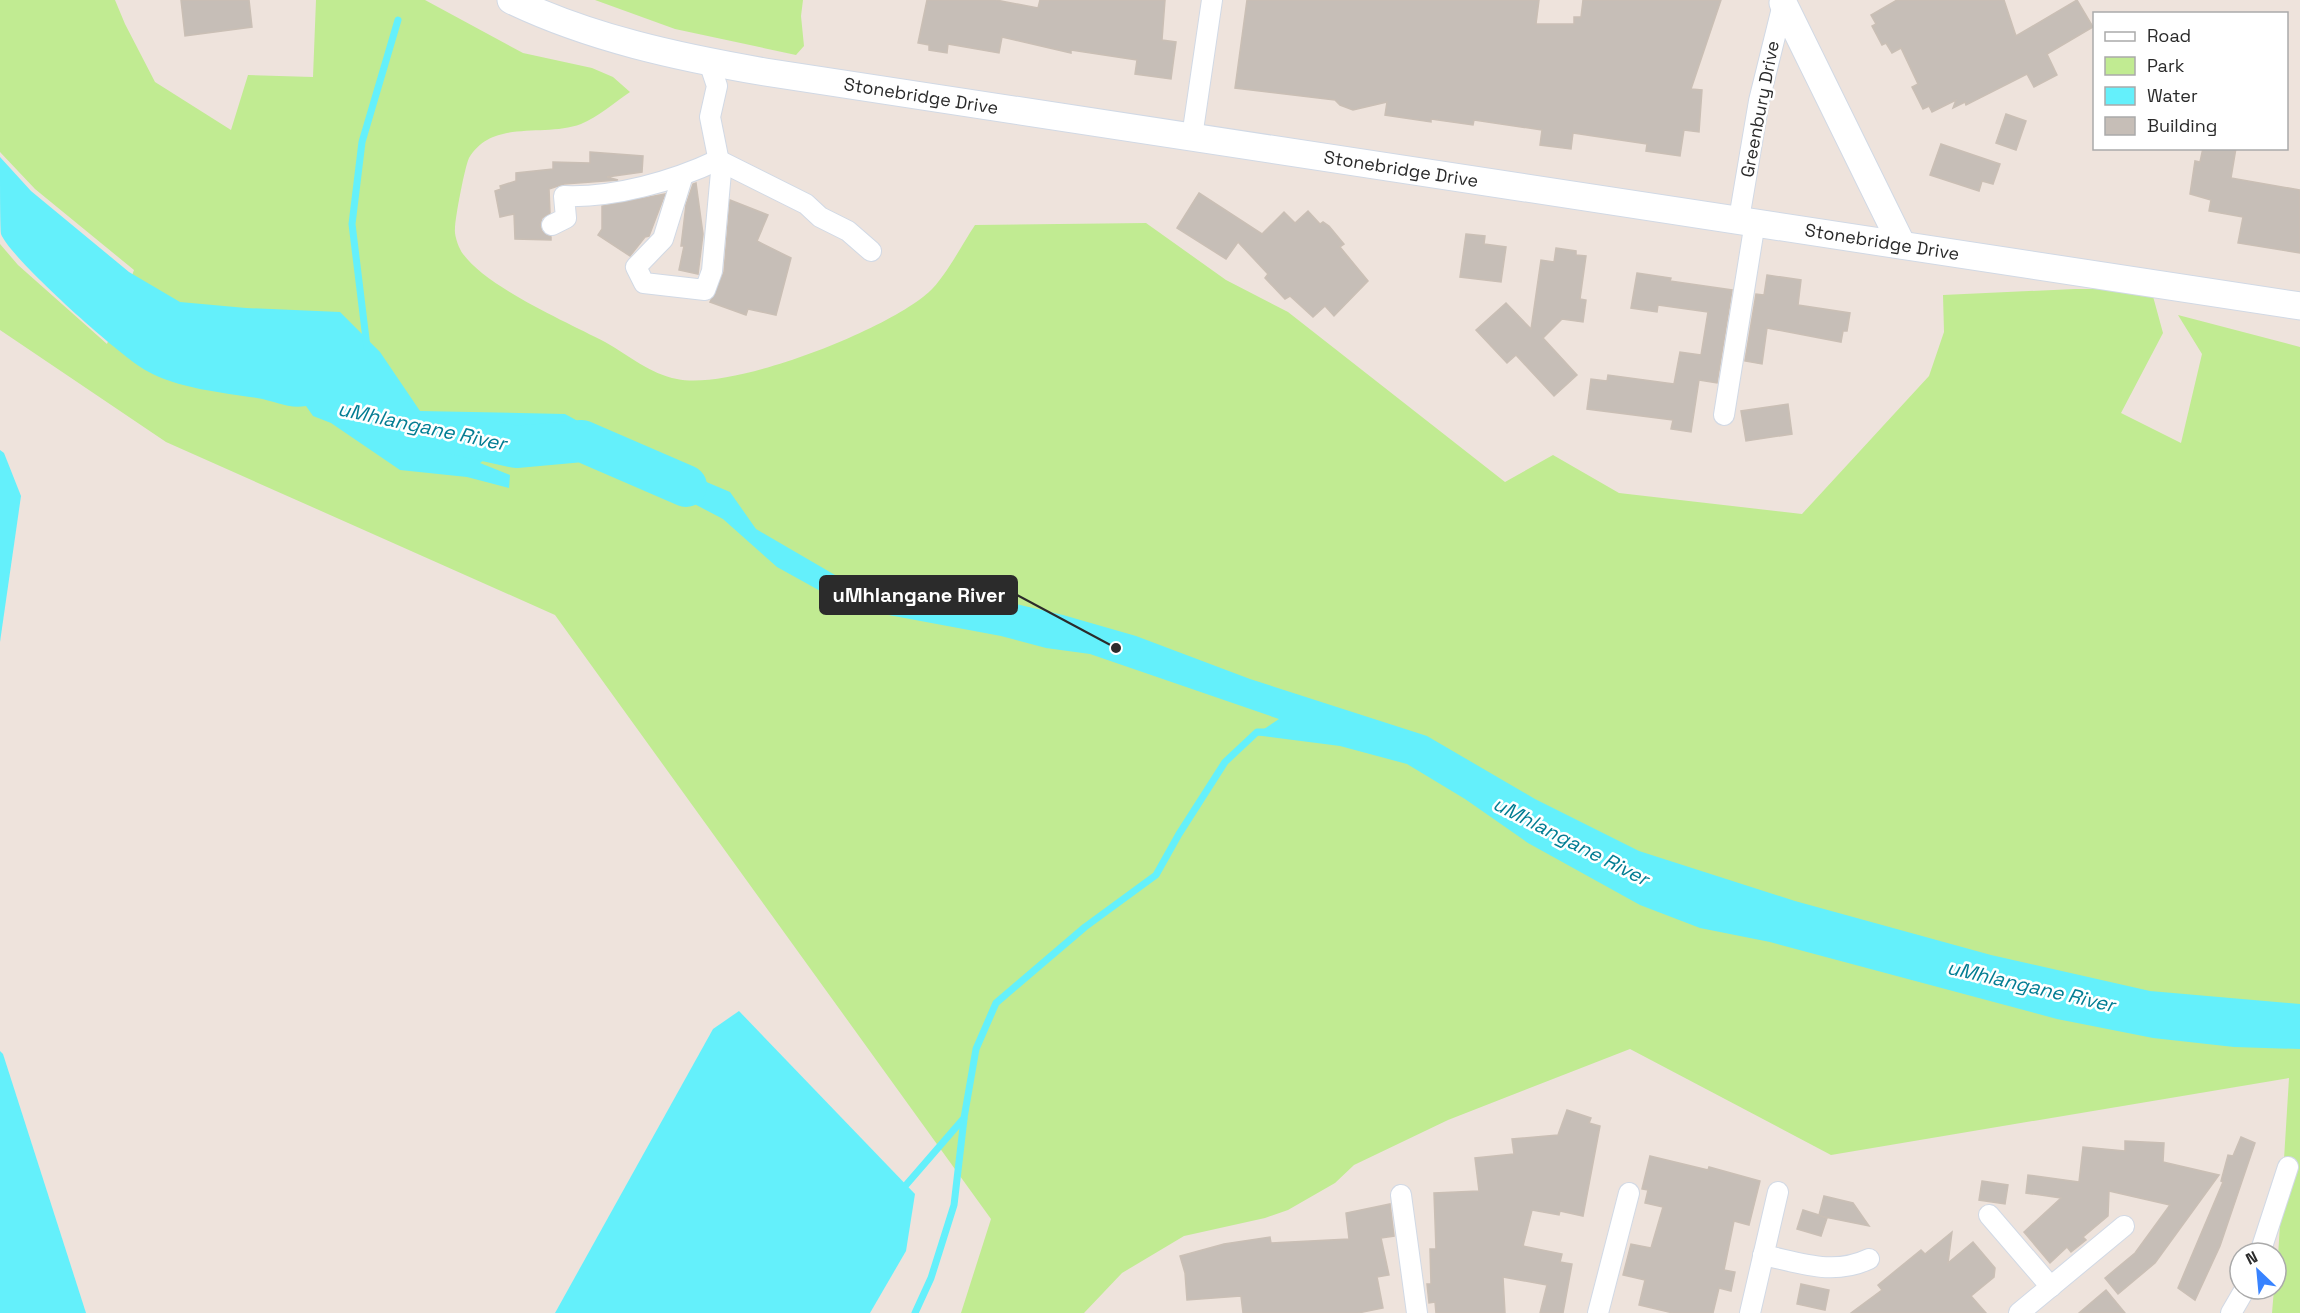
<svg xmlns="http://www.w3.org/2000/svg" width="2300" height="1313" viewBox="0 0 2300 1313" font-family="'Space Grotesk',sans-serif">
<rect width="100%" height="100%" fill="#eee3dc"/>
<g fill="#c1eb92">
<path d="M 0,0 L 115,0 L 125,24 L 155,82 L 231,130 L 248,75 L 313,77 L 316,0 L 425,0 L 523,53 L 592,68 L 613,77 L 630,92 C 615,102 598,117 581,124 C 544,138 493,118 469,158 C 465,166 455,218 455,229 C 454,235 459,249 463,254 C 488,288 567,322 605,342 C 628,355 650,374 677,379 C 733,391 887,330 929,292 C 944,279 963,243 975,225 L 1146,223 L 1226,280 L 1288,312 L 1505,482 L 1553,455 L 1619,493 L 1802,514 L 1929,376 L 1944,332 L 1943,295 L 2075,289 L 2151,289 L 2163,333 L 2121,413 L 2181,443 L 2202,354 L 2178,315 L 2300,347 L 2300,1313 L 2272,1313 L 2274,1289 L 2276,1289 L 2289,1078 L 1831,1155 L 1630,1049 L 1448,1120 L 1354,1165 L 1335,1183 L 1288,1210 L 1265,1218 L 1184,1236 L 1122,1273 L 1084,1313 L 961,1313 L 991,1219 L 555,615 L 166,442 L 0,330 L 0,244 L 18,265 L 107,344 L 134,270 L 35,189 L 0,152 Z"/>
<path d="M 595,0 L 803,0 L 801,16 L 804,46 L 796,55 L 675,29 Z"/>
</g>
<g fill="#64f0fb">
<path d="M 0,157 L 31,191 L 129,272 L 180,302 L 246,308 L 340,312 L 380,352 L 420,411 L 565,414 L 629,449 L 730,492 L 756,529 L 835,575 L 933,599 L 999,600 L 1063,615 L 1136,636 L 1250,679 L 1427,736 L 1535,799 L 1639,851 L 1795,901 L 1991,955 L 2150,991 L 2300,1004 L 2300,1049 L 2234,1047 L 2153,1038 L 2057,1019 L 1770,942 L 1700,928 L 1640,905 L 1528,843 L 1465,799 L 1407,764 L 1340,746 L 1255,735 L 1279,719 L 1090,654 L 1046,648 L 1001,636 L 851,608 L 777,567 L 723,519 L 683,498 L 630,459 L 590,448 L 542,441 L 499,449 L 480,463 L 510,475 L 509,488 L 467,477 L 400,470 L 331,423 L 313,416 L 306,406 C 288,409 275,401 257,398 C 224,393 176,388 147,371 C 122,358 10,258 1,234 C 0,224 0,172 0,157 Z"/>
<path d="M 0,450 L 4,453 L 21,496 L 0,642 Z"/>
<path d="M 739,1011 L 915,1194 L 906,1251 L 870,1313 L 555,1313 L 713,1029 Z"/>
<path d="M 0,1051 L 3,1054 L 86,1313 L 0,1313 Z"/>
</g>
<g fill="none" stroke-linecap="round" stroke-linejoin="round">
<g stroke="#64f0fb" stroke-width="7">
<path d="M 367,347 L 352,224 L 362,142 L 398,20"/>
<path d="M 906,1185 L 964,1118 L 976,1049 L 996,1003 L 1085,927 L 1156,875 L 1179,834 L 1225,762 L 1257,732 L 1267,732"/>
<path d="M 915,1313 L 931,1278 L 954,1205 L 964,1119"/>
</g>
<path stroke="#64f0fb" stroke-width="42" d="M 457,434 L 516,447 L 582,441 L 686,486"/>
</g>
<g fill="#c6beb7" stroke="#cabfb5" stroke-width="1.5">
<path d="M 181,0 L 249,0 L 252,27 L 185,36 Z"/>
<path d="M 927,0 L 996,0 L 1038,8 L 1040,0 L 1165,0 L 1162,40 L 1176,42 L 1171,79 L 1135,74 L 1137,60 L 1071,50 L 1071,53 L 1002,37 L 999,53 L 948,44 L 947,53 L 929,50 L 929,45 L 918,43 Z"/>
<path d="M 1247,0 L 1539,0 L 1536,24 L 1574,24 L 1574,17 L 1581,17 L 1583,0 L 1721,0 L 1691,89 L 1702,90 L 1699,132 L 1684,130 L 1680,156 L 1646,151 L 1647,144 L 1573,133 L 1571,149 L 1540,145 L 1542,130 L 1474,120 L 1473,125 L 1431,119 L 1431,122 L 1385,115 L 1387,102 L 1353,110 L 1340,105 L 1335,100 L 1235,88 Z"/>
<path d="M 1897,0 L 2004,0 L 2016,36 L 2077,0 L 2093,27 L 2047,54 L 2057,75 L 2034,87 L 2027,74 L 1966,105 L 1965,102 L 1953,108 L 1956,100 L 1932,112 L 1929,106 L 1923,109 L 1912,87 L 1918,84 L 1901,48 L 1892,53 L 1886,43 L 1882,45 L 1872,26 L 1876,24 L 1871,15 Z"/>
<path d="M 2006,114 L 2026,121 L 2016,150 L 1996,143 Z"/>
<path d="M 1941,144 L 2000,164 L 1993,184 L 1982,181 L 1979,191 L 1930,175 Z"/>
<path d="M 2203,148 L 2236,148 L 2231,178 L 2300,190 L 2300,253 L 2238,243 L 2243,217 L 2209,211 L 2211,200 L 2190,194 L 2195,161 L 2200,162 Z"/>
<path d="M 590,152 L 643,156 L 642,172 L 607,177 L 618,180 L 564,184 L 549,189 L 550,213 L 542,218 L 540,225 L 542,231 L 551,237 L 551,240 L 515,239 L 514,214 L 500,217 L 495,191 L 501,189 L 500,186 L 516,181 L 516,173 L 553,169 L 553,162 L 590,163 Z"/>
<path d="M 696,183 L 703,234 L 698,274 L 679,270 L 684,246 L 681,246 L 686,205 L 693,184 Z"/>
<path d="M 1199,193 L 1262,234 L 1284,212 L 1295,223 L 1308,211 L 1320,224 L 1323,222 L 1329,226 L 1344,244 L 1340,247 L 1368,281 L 1334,316 L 1325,306 L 1313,317 L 1290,296 L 1285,299 L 1265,278 L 1268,274 L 1238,242 L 1226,259 L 1177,228 Z"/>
<path d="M 665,194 L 649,236 L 645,237 L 630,256 L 598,235 L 602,229 L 602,206 Z"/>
<path d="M 730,200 L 768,215 L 757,241 L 791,258 L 776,315 L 748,309 L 746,315 L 710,302 L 724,272 Z"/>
<path d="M 1466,234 L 1485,236 L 1484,244 L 1506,247 L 1501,282 L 1460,277 Z"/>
<path d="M 1556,248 L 1576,251 L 1576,255 L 1586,256 L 1580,299 L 1586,300 L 1583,322 L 1562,319 L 1543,338 L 1577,375 L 1554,396 L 1516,355 L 1507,363 L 1476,330 L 1506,303 L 1531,329 L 1541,260 L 1554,262 Z"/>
<path d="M 1637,273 L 1671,278 L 1670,281 L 1732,290 L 1717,383 L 1699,380 L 1691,432 L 1671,429 L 1673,420 L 1587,409 L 1591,379 L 1607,381 L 1608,375 L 1674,384 L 1680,352 L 1701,355 L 1708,312 L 1658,305 L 1657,312 L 1631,308 Z"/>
<path d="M 1767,275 L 1801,280 L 1798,305 L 1850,313 L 1847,331 L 1843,331 L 1841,342 L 1767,328 L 1762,364 L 1745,361 L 1756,294 L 1764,295 Z"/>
<path d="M 1788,404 L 1792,434 L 1746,441 L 1741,411 Z"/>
<path d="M 1567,1110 L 1591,1118 L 1589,1123 L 1600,1126 L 1583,1216 L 1560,1211 L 1559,1215 L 1532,1210 L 1523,1246 L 1562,1254 L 1560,1262 L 1572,1264 L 1563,1313 L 1540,1313 L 1547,1285 L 1503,1277 L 1505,1313 L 1436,1313 L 1435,1302 L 1429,1303 L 1427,1284 L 1431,1284 L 1430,1249 L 1436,1249 L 1434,1193 L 1479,1191 L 1475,1158 L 1514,1154 L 1512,1139 L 1558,1135 Z"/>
<path d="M 2241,1137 L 2255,1143 L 2220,1246 L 2195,1300 L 2178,1288 L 2223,1182 L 2221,1181 L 2228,1155 L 2233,1156 Z"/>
<path d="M 2125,1141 L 2164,1143 L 2163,1162 L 2219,1175 L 2155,1263 L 2118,1294 L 2105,1278 L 2135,1253 L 2170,1205 L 2109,1191 L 2108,1216 L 2083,1237 L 2086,1240 L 2071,1252 L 2067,1247 L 2050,1263 L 2024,1232 L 2061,1198 L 2026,1193 L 2028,1175 L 2079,1182 L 2083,1147 L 2125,1151 Z"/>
<path d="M 1650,1156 L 1708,1170 L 1709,1167 L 1760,1181 L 1749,1225 L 1734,1221 L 1724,1270 L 1735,1272 L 1731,1291 L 1719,1288 L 1713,1313 L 1673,1313 L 1639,1305 L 1645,1280 L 1623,1275 L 1631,1244 L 1651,1248 L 1663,1207 L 1645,1203 L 1648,1190 L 1642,1189 Z"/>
<path d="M 1982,1181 L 2008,1185 L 2005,1204 L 1979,1200 Z"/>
<path d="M 1824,1196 L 1853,1203 L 1869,1226 L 1820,1216 L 1827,1218 L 1821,1236 L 1797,1229 L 1803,1210 L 1819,1215 Z"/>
<path d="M 1390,1204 L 1394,1236 L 1381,1238 L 1389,1275 L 1377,1277 L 1383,1308 L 1358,1313 L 1243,1313 L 1241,1296 L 1187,1300 L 1185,1273 L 1180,1256 L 1224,1244 L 1270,1237 L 1271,1243 L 1349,1239 L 1346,1213 Z"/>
<path d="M 1952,1232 L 1948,1263 L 1973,1242 L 1995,1268 L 1994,1277 L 1971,1296 L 1986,1313 L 1851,1313 L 1882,1290 L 1878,1285 L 1921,1250 L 1925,1254 Z"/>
<path d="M 1801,1284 L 1829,1290 L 1825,1310 L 1797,1304 Z"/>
<path d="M 2106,1290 L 2125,1313 L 2079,1313 Z"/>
</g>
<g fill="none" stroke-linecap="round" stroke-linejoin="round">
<defs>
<g id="street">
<path d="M 1192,137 L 1212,0"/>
<path d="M 682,178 L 663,239 L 636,267 L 644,283 L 705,290 L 712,271 L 721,172 L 710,117 L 717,86 L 709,62"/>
<path d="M 1739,219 L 1759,101 L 1784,0"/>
<path d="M 552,225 L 566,218 L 564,196 C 614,198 674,181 718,160 L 806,204 L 820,217 L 848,231 L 871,251"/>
<path d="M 1724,415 L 1755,222"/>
<path d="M 1401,1195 L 1417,1313"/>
<path d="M 1989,1215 L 2051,1287"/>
<path d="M 2260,1253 L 2288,1167"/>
<path d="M 1763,1255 C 1801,1263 1833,1276 1869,1259"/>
<path d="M 1598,1313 L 1629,1193"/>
<path d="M 1750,1313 L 1778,1192"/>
<path d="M 2019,1313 L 2124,1226"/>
<path d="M 2231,1313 L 2245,1289"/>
</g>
<g id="secondary">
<path d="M 511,0 C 590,38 678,57 765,72 L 2300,306"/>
<path d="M 1783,3 L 1902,245"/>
</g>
</defs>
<use href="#street" stroke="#d1d9e5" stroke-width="22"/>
<use href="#secondary" stroke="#d1d9e5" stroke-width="29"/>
<use href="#street" stroke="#fff" stroke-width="20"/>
<use href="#secondary" stroke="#fff" stroke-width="27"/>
</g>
<g text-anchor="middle" stroke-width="5" stroke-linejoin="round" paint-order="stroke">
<g font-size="18" fill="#2b2b2b" stroke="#fff">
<text transform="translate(921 96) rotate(9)" y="6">Stonebridge Drive</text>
<text transform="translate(1760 109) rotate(-79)" y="6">Greenbury Drive</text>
<text transform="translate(1401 169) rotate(9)" y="6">Stonebridge Drive</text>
<text transform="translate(1882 242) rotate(9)" y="6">Stonebridge Drive</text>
</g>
<g font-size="20" font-style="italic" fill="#037d93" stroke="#fff">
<text transform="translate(422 426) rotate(12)" y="7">uMhlangane River</text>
<text transform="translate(1571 841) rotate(27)" y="7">uMhlangane River</text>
<text transform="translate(2031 986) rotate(13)" y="7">uMhlangane River</text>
</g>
</g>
<path fill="none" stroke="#2b2b2b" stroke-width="2" d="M1116 648L1017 595"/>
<circle fill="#2b2b2b" stroke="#fff" stroke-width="2" cx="1116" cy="648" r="6"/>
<rect fill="#2b2b2b" stroke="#2b2b2b" stroke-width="2" x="820" y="576" width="197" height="38" rx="6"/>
<g font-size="20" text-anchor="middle" font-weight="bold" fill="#fff">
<text x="919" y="602">uMhlangane River</text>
</g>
<rect x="2093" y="12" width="195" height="138" fill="#ffffff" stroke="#aaaaaa" stroke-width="1.5"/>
<rect x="2105" y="32" width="30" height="9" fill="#ffffff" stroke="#aaaaaa" stroke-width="1.5"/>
<text x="2147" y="42" font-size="18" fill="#2b2b2b">Road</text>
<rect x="2105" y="57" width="30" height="18" fill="#c1eb92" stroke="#aaaaaa" stroke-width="1.5"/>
<text x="2147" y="72" font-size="18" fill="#2b2b2b">Park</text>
<rect x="2105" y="87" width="30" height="18" fill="#64f0fb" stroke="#aaaaaa" stroke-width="1.5"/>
<text x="2147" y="102" font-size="18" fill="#2b2b2b">Water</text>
<rect x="2105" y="117" width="30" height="18" fill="#c6beb7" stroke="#aaaaaa" stroke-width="1.5"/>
<text x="2147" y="132" font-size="18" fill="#2b2b2b">Building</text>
<g transform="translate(2258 1271) rotate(334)"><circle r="28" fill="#ffffff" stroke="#aaaaaa" stroke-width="1.5"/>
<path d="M0-4.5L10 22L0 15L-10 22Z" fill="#3883ff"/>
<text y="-9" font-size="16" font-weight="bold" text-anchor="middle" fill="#2b2b2b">N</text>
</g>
</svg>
